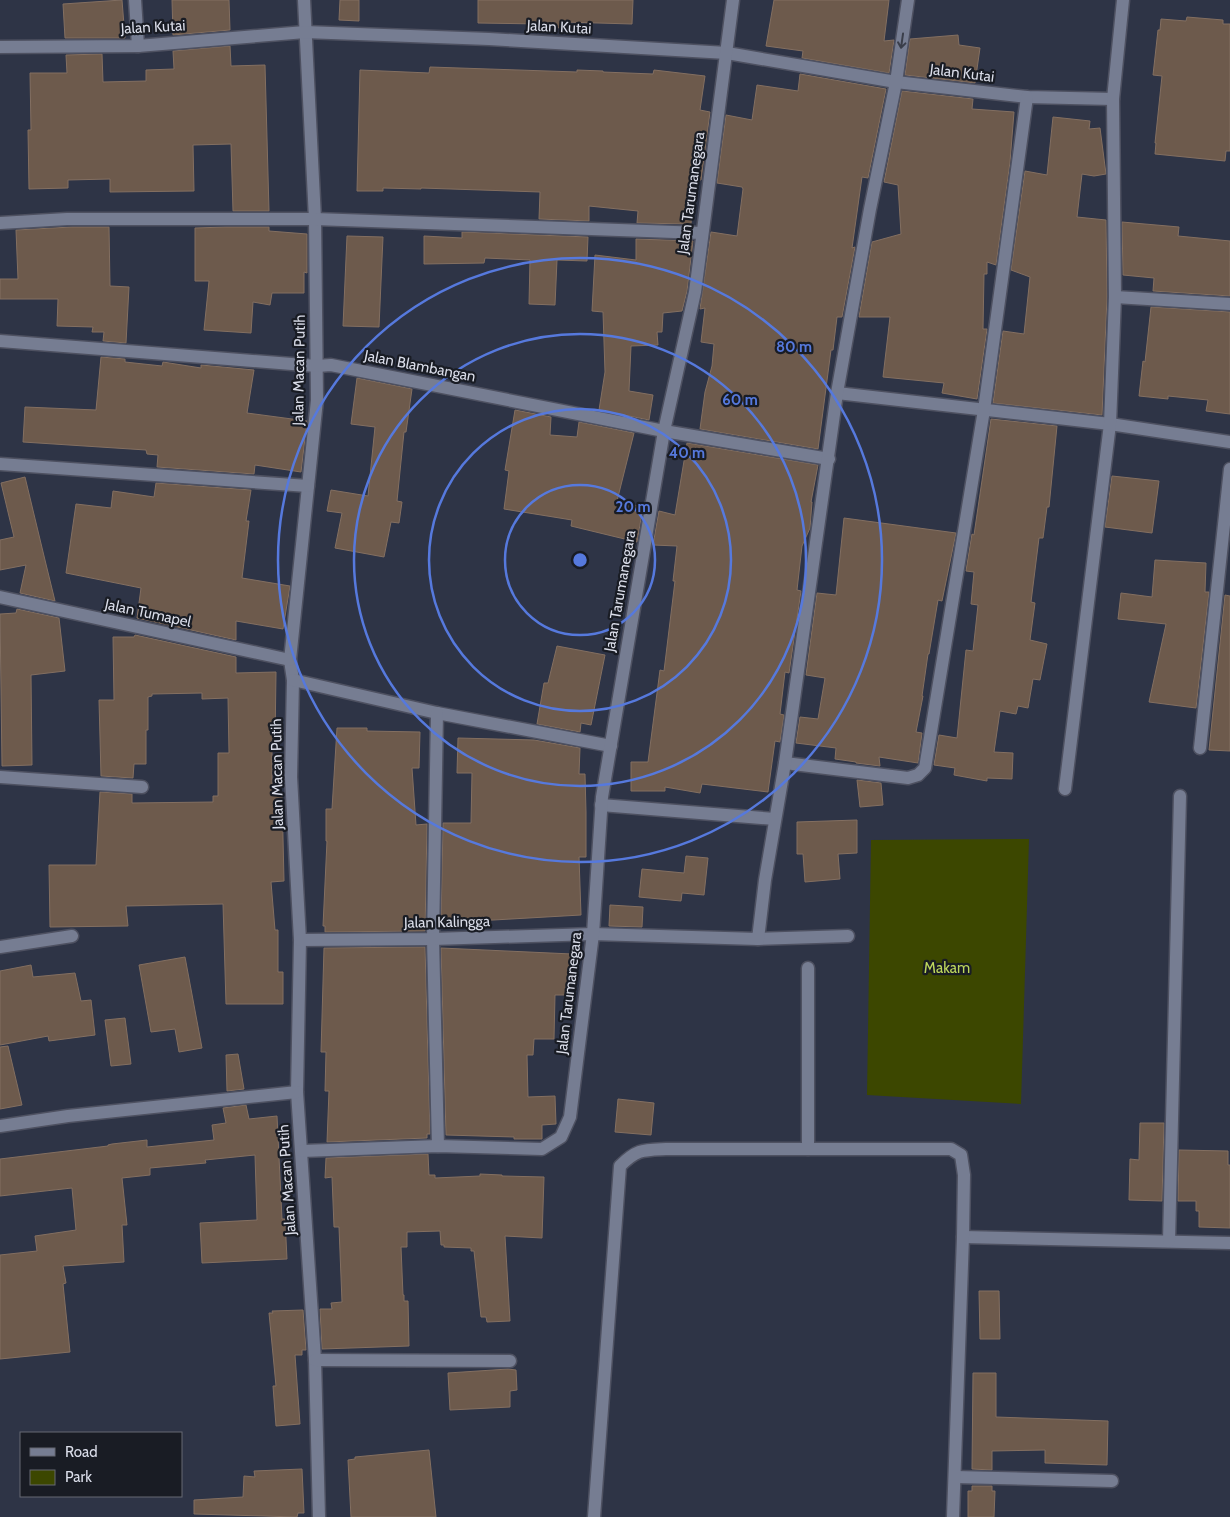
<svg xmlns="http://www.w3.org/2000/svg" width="1230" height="1517" viewBox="0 0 1230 1517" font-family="Cabin,sans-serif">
<rect width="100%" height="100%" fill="#2e3446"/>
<path fill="#3c4700" d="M 1029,839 L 1021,1104 L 867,1095 L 871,840 Z"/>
<g fill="#6d5a4c" stroke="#836f61">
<path d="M 122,0 L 125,38 L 65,38 L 63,4 Z"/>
<path d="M 172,0 L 229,0 L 230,30 L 173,35 Z"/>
<path d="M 340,0 L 359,0 L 359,21 L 339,20 Z"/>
<path d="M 478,0 L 633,0 L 632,24 L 564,22 L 564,28 L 540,27 L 540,24 L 478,23 Z"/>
<path d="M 774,0 L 889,0 L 884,41 L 894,40 L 889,73 L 802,58 L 803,51 L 766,46 Z"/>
<path d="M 1187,17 L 1223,20 L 1223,24 L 1230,24 L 1230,151 L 1226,151 L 1225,161 L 1155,154 L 1156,143 L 1155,143 L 1162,76 L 1153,75 L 1158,30 L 1160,30 L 1161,19 L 1186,21 Z"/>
<path d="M 958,35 L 959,45 L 980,48 L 975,83 L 905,75 L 910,39 Z"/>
<path d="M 230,46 L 231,66 L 265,65 L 269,211 L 233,211 L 231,144 L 193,145 L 194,191 L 110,192 L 110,179 L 68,180 L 68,188 L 29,189 L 28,130 L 31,130 L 30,73 L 67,73 L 66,55 L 102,54 L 103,82 L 146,81 L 146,70 L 174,69 L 173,51 Z"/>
<path d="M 430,67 L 577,72 L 577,70 L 603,71 L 603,72 L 653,74 L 654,70 L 705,76 L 700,110 L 710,112 L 701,180 L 694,179 L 691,224 L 637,223 L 638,211 L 589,206 L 589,221 L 539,219 L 540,192 L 421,188 L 421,189 L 383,188 L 383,191 L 357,191 L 360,70 L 429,73 Z"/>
<path d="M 800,74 L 886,89 L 868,178 L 862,177 L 852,248 L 855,247 L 842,317 L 837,317 L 833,350 L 831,350 L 818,449 L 700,429 L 705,392 L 712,366 L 714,344 L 701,342 L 705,308 L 700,309 L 711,232 L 737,236 L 743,189 L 742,187 L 717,183 L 726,115 L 752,120 L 757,85 L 798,91 Z"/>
<path d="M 902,91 L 973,99 L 972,109 L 1014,112 L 1010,162 L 996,265 L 987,262 L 987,274 L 984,274 L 983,329 L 987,329 L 977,399 L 942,393 L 944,383 L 883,377 L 890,317 L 859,317 L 872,242 L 901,234 L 898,185 L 884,182 Z"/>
<path d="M 1053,117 L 1090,121 L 1089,129 L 1100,128 L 1106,174 L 1094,176 L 1082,174 L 1077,217 L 1106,220 L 1107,297 L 1102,415 L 993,403 L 1003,331 L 1024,334 L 1030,277 L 1011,270 L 1025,171 L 1047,175 Z"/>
<path d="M 1122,222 L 1179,227 L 1178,236 L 1230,241 L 1230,296 L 1153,291 L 1154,278 L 1123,275 Z"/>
<path d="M 72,227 L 109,227 L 110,286 L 129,287 L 126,343 L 103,341 L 104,332 L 92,332 L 93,327 L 57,326 L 58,299 L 0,299 L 0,279 L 18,279 L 16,230 Z"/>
<path d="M 226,227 L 269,227 L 269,231 L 307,234 L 307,273 L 304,272 L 304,293 L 272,293 L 270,305 L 253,302 L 251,333 L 204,330 L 209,281 L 195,281 L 195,228 Z"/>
<path d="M 462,232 L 588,237 L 587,261 L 557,260 L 555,305 L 529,304 L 530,260 L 485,258 L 484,263 L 424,264 L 424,236 L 462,238 Z"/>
<path d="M 347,236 L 383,237 L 379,327 L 343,326 Z"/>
<path d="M 636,239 L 693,241 L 687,291 L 682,311 L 663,313 L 662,332 L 657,332 L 658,345 L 631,346 L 629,391 L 653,395 L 649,420 L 599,410 L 605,372 L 603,312 L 592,311 L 595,255 L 636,260 Z"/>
<path d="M 1151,307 L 1230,312 L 1230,414 L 1206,411 L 1208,400 L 1168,396 L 1168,399 L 1139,396 L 1143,361 L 1145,362 Z"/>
<path d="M 101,357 L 125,359 L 125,362 L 162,366 L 163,362 L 201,368 L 201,365 L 254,370 L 247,413 L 307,421 L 301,472 L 255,465 L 254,474 L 157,467 L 158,455 L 147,454 L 146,450 L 23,442 L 25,407 L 96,410 Z"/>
<path d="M 357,378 L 412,389 L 406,432 L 404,432 L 397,501 L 402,502 L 399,523 L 391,522 L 384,557 L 335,548 L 342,513 L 327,511 L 331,490 L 368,496 L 375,427 L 351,424 Z"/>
<path d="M 515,410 L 551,417 L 550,435 L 577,437 L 579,422 L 634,433 L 617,501 L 643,507 L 637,542 L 571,526 L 572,520 L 504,509 L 509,471 L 505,470 Z"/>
<path d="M 991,419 L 1057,426 L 1049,507 L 1047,507 L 1043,538 L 1039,538 L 1031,602 L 1035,603 L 1030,640 L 1047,644 L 1040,680 L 1033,679 L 1028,708 L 1018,706 L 1016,714 L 1000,711 L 994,752 L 1013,753 L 1012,779 L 987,778 L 987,781 L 954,775 L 955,768 L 934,765 L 939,735 L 957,738 L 966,650 L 973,651 L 978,605 L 971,604 L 974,572 L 966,571 L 972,534 L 974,535 Z"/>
<path d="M 687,443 L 818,465 L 811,502 L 812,502 L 810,528 L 802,546 L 797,590 L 801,591 L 789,673 L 785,672 L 780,714 L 784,715 L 780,742 L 775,741 L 768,792 L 702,784 L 700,793 L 665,787 L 665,791 L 631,791 L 631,762 L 648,762 L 660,670 L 664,671 L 675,581 L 673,581 L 677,546 L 653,545 L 659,511 L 675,515 Z"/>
<path d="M 1112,476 L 1159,481 L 1152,533 L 1105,527 Z"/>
<path d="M 25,477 L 44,556 L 55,601 L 20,593 L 26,565 L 0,570 L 0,540 L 14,537 L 1,483 Z"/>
<path d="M 156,483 L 251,490 L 246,521 L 249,521 L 242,578 L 290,586 L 283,629 L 236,621 L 236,640 L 137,618 L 141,588 L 66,573 L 76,504 L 111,508 L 113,491 L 154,497 Z"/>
<path d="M 844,518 L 956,533 L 942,601 L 938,600 L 929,654 L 928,654 L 922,696 L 923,696 L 916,732 L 922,733 L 918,763 L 879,757 L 880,766 L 856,763 L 856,762 L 835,759 L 836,748 L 796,743 L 800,717 L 818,719 L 825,678 L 806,675 L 817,593 L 836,595 Z"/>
<path d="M 1155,560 L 1206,563 L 1205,592 L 1209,592 L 1196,708 L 1149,702 L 1166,624 L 1118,619 L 1121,593 L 1152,597 Z"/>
<path d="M 1225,595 L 1230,596 L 1230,751 L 1209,750 Z"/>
<path d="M 17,609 L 59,618 L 65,671 L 31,675 L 32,765 L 2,766 L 0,614 L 16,613 Z"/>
<path d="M 135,635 L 236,657 L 236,673 L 276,672 L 275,744 L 272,744 L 272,795 L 282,795 L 284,881 L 271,882 L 275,930 L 278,930 L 278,972 L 283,972 L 283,1004 L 226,1004 L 223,904 L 126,906 L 128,926 L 50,927 L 49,865 L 96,865 L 100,792 L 132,794 L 132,803 L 213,802 L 213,796 L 218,796 L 218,753 L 229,753 L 228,698 L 202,699 L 202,693 L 152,694 L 152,696 L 148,697 L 148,730 L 146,730 L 146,764 L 134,764 L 133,778 L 101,776 L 99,700 L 114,700 L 113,637 L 134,637 Z"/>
<path d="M 557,646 L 605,655 L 591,725 L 581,723 L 580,732 L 537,724 L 544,683 L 548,683 Z"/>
<path d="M 337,728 L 367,728 L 367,731 L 420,732 L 419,768 L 412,768 L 416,825 L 427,824 L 425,931 L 325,932 L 325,926 L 323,926 L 327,841 L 326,841 L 326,809 L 332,809 Z"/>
<path d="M 458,738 L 534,740 L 580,748 L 579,774 L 585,774 L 586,812 L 586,857 L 579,857 L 581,915 L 441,923 L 443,823 L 471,823 L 472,773 L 457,773 Z"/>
<path d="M 857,780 L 881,783 L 883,805 L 860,807 Z"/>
<path d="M 857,820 L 857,853 L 838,854 L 840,879 L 805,882 L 803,854 L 797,854 L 797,822 Z"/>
<path d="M 686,856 L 708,858 L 704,895 L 682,893 L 681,901 L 639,897 L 642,869 L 684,873 Z"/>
<path d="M 610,905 L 643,907 L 642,927 L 609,926 Z"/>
<path d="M 425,947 L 430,1134 L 427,1134 L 427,1138 L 327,1142 L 329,1091 L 325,1091 L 326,1052 L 321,1052 L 324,948 Z"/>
<path d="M 441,948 L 572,954 L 570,992 L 565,992 L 565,995 L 555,995 L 554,1039 L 534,1039 L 533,1055 L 527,1055 L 528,1097 L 555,1096 L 556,1124 L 542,1125 L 542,1139 L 514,1139 L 514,1137 L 446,1135 Z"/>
<path d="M 185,957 L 202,1048 L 179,1052 L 175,1029 L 151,1032 L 139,965 Z"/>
<path d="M 31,965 L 33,977 L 75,973 L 81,1001 L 91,1000 L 95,1035 L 49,1041 L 48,1036 L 0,1045 L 0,971 Z"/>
<path d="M 125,1018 L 131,1064 L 111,1066 L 105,1020 Z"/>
<path d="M 8,1046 L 22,1105 L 0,1109 L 0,1047 Z"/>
<path d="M 238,1054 L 244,1089 L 227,1091 L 226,1055 Z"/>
<path d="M 618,1099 L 654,1103 L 651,1135 L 615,1132 Z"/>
<path d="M 246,1105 L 249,1119 L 277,1116 L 282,1219 L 285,1219 L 287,1259 L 202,1263 L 200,1223 L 257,1220 L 255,1155 L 205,1160 L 206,1163 L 150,1168 L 150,1175 L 122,1178 L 127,1225 L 122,1225 L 124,1262 L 63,1266 L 66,1283 L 63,1284 L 70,1352 L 0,1359 L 0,1255 L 37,1251 L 35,1236 L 76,1230 L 72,1188 L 0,1196 L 0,1159 L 108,1146 L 108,1145 L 112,1144 L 147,1140 L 147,1147 L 214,1140 L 212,1125 L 226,1123 L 223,1108 Z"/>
<path d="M 1140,1123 L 1164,1123 L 1162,1201 L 1129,1200 L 1130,1159 L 1139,1160 Z"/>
<path d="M 1179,1150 L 1228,1151 L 1228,1165 L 1230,1165 L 1230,1228 L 1199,1227 L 1199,1211 L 1196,1211 L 1196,1201 L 1178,1201 Z"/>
<path d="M 428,1154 L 429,1175 L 435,1175 L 435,1178 L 480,1176 L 480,1174 L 502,1175 L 502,1176 L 544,1177 L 542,1238 L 505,1236 L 510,1321 L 487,1322 L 486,1317 L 481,1317 L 474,1251 L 471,1251 L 471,1248 L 444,1247 L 444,1245 L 441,1245 L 440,1231 L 407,1232 L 407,1247 L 401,1247 L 403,1295 L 404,1295 L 404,1301 L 408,1301 L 409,1346 L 322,1349 L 320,1309 L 332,1309 L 331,1303 L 342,1302 L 339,1227 L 334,1227 L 332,1177 L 325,1178 L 326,1158 Z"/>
<path d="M 979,1291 L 999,1291 L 1000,1339 L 980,1339 Z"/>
<path d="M 303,1310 L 306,1350 L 302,1350 L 302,1355 L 295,1355 L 300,1424 L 276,1426 L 273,1386 L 276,1386 L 269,1313 L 273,1313 L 272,1311 Z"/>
<path d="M 508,1369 L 516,1370 L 517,1390 L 510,1391 L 510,1407 L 450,1410 L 448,1373 Z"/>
<path d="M 973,1373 L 996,1373 L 996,1417 L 1108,1421 L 1107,1465 L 1045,1463 L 1045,1450 L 992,1451 L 992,1470 L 972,1469 Z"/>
<path d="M 429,1450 L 436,1517 L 351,1517 L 348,1460 L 355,1459 L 355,1457 Z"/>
<path d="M 302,1469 L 304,1513 L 298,1513 L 297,1517 L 194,1514 L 194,1500 L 243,1497 L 244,1476 L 255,1477 L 254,1471 Z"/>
<path d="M 972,1486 L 992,1486 L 992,1491 L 995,1491 L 994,1517 L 968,1517 L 968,1491 L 972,1491 Z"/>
</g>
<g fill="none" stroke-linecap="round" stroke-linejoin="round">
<defs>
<g id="minor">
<path d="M 135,0 L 138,46"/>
<path d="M 304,0 L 315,219 L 317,400 L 290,660 L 293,680 L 291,777 L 300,940 L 297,1092 L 315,1360 L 319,1517"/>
<path d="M 0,47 L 138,46 L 305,32 L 489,39 L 727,53 L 896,82 L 1027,97 L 1113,99"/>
<path d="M 0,223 L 67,219 L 315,219 L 702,233"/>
<path d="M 1115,297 L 1230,304"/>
<path d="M 0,341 L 317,366 L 331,365 L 664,431 L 829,459"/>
<path d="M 837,393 L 1110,424 L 1230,442"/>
<path d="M 0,464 L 308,486"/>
<path d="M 0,597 L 290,660"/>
<path d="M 293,680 L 437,713 L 611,746"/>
<path d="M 437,713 L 433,939 L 438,1146"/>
<path d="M 1200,748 L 1230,469"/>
<path d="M 785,763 L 908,778 L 918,775 L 925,768 L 984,410 L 1027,97"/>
<path d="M 0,777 L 142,787"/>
<path d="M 1065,789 L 1110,424 L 1115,297 L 1113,99 L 1123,0"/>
<path d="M 601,805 L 775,819"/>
<path d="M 758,939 L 848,936"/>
<path d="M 300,940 L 433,939 L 593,934 L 758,939 L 765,880 L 785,763 L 837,393 L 870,209 L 896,82 L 908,0"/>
<path d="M 0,947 L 72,936"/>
<path d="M 0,1126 L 68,1116 L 297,1092"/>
<path d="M 808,1149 L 808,968"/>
<path d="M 302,1151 L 438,1146 L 542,1149 L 561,1137 L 570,1117 L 593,934 L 602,797 L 664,431 L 695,292 L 733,0"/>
<path d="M 963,1237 L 1230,1243"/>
<path d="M 1169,1241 L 1180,796"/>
<path d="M 315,1360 L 510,1361"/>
<path d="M 955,1477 L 1112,1481"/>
<path d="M 594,1517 L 620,1166 C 637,1149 643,1150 666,1149 L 951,1149 L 961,1155 L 964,1175 L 963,1237 L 953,1517"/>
</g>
</defs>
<use href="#minor" stroke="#4e5161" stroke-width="15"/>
<use href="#minor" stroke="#767d92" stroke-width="12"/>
</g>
<defs><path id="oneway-shaft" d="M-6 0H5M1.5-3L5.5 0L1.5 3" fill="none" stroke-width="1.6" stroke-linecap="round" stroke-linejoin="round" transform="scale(1.25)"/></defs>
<use stroke="#3a3e4a" href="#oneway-shaft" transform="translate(902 41) rotate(98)"/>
<g fill="none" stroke="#5679dd" stroke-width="2.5">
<circle cx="580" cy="560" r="75"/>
<circle cx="580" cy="560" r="151"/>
<circle cx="580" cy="560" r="226"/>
<circle cx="580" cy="560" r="302"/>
</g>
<g text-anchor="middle" stroke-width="4.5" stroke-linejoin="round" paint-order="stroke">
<g font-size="15" fill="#dadde9" stroke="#191c24">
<text transform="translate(153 27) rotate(-3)" y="5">Jalan Kutai</text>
<text transform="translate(559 27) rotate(3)" y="5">Jalan Kutai</text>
<text transform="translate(962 73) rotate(7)" y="5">Jalan Kutai</text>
<text transform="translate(691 193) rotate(-82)" y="5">Jalan Tarumanegara</text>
<text transform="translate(420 366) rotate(11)" y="5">Jalan Blambangan</text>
<text transform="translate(299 370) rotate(-89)" y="5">Jalan Macan Putih</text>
<text transform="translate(620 591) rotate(-80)" y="5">Jalan Tarumanegara</text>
<text transform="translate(148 613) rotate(12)" y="5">Jalan Tumapel</text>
<text transform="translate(277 774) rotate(-91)" y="5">Jalan Macan Putih</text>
<text transform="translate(447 922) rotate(-1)" y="5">Jalan Kalingga</text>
<text transform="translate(569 993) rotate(-83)" y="5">Jalan Tarumanegara</text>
<text transform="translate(287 1180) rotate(-94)" y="5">Jalan Macan Putih</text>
</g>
<g font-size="15" fill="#bed75d" stroke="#191c24">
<text x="947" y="973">Makam</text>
</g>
</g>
<circle cx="580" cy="560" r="8" fill="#5679dd" stroke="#191c24" stroke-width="2.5"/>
<g font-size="15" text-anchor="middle" font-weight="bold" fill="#5679dd" stroke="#191c24" stroke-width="4.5" stroke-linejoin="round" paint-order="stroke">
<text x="794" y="352">80 m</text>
<text x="740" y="405">60 m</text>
<text x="687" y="458">40 m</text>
<text x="633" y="512">20 m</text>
</g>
<rect x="20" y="1432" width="162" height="65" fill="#191c24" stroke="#666973"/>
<rect x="30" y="1448" width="25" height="8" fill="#767d92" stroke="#666973"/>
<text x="65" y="1457" font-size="15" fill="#dadde9">Road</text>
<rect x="30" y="1470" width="25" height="15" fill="#3c4700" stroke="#666973"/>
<text x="65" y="1482" font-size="15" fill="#dadde9">Park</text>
</svg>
